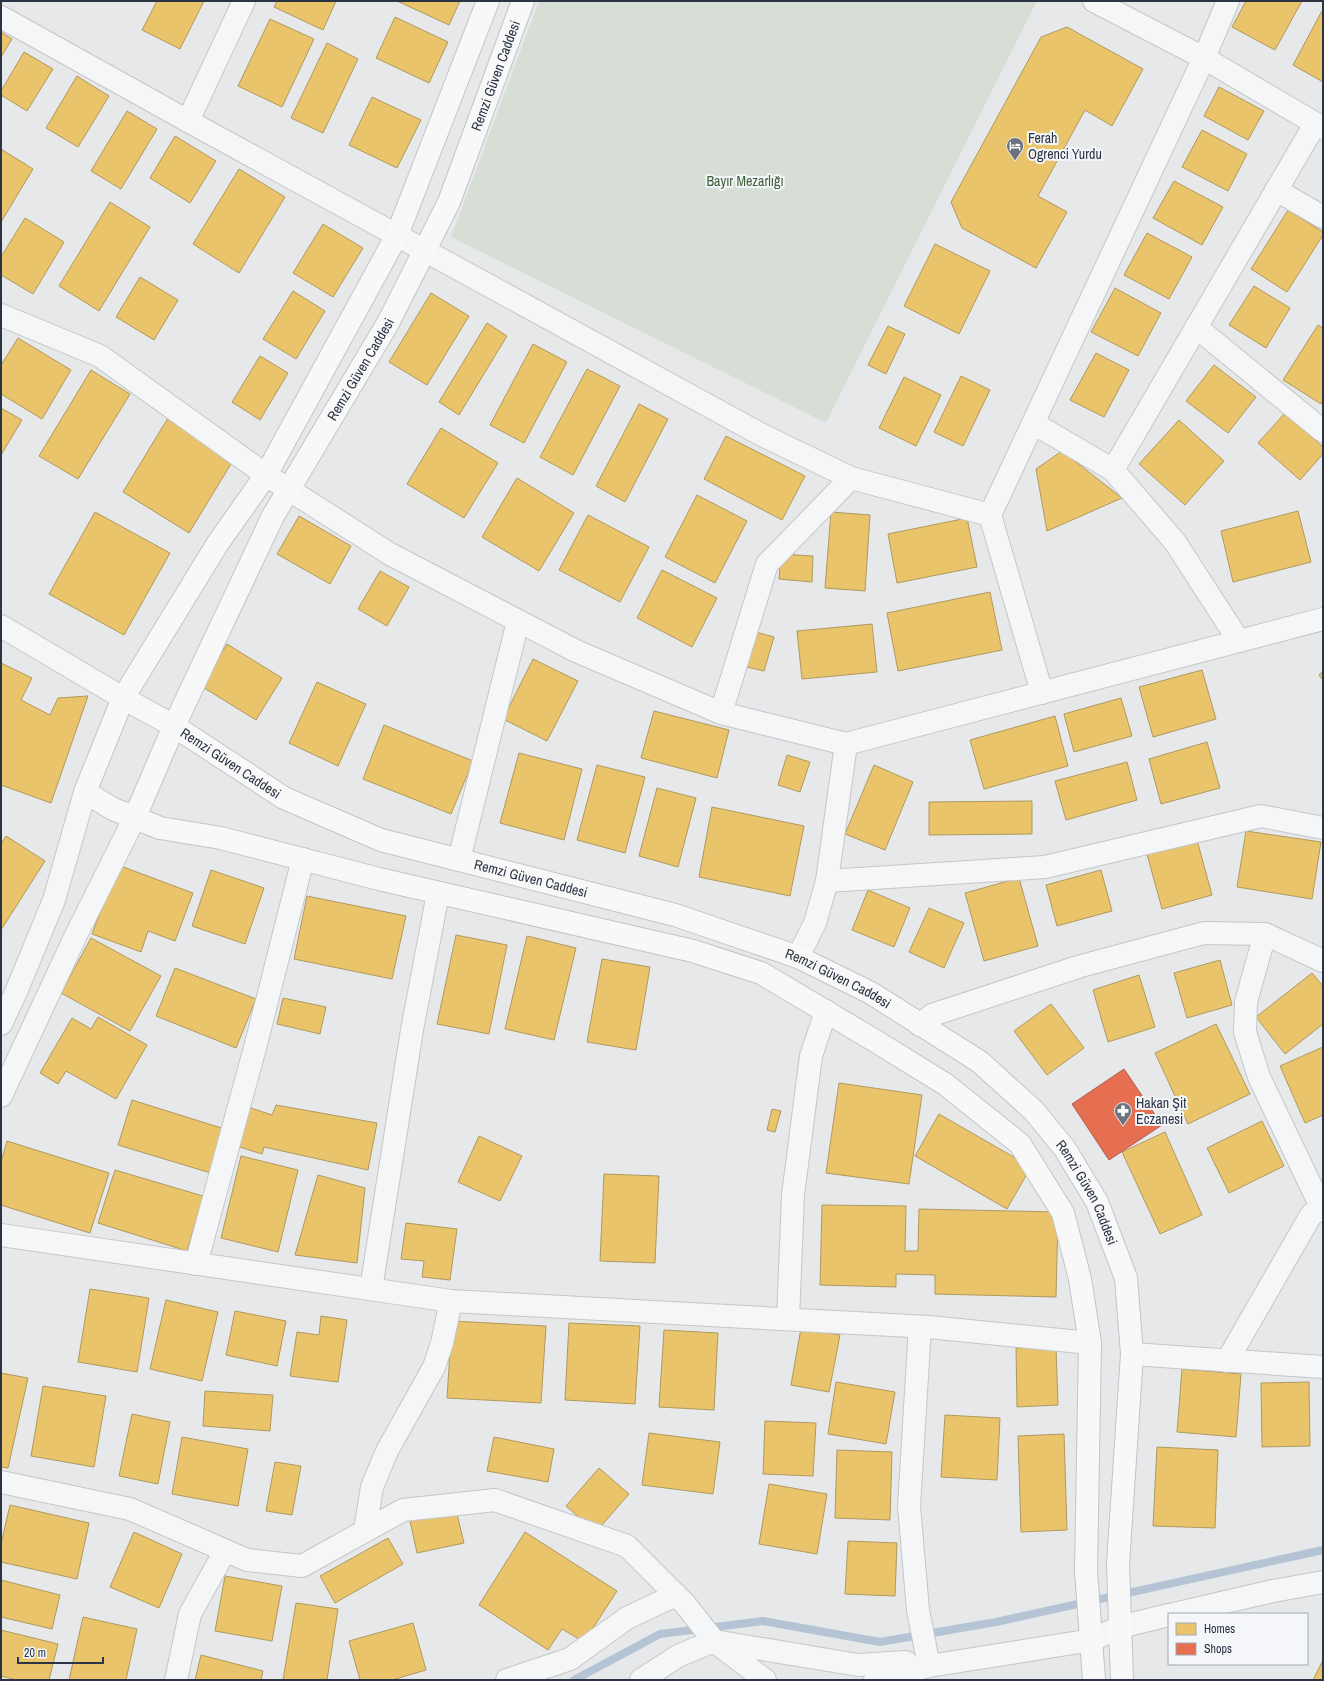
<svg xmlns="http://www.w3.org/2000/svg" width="1324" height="1681" viewBox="0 0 1324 1681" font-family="'Archivo Narrow',sans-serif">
<rect width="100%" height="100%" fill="#e6e8ea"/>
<path fill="#d6ded6" d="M 539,1 L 1037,1 L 826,423 L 451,237 Z"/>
<g fill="#e9c46a" stroke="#b0995f">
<path d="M 157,1 L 204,1 L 180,49 L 142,30 Z"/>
<path d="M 277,1 L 336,1 L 323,30 L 274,7 Z"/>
<path d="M 397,1 L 460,1 L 449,25 Z"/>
<path d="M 1246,1 L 1302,1 L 1275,50 L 1232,27 Z"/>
<path d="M 1323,9 L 1323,82 L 1293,65 Z"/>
<path d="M 395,17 L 448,42 L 429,83 L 376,58 Z"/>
<path d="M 270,19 L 314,39 L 282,107 L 238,86 Z"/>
<path d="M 1067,27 L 1143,69 L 1112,126 L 1085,110 L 1038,196 L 1067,212 L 1036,268 L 962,228 L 951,202 L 1041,37 Z"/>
<path d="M 1,32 L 12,39 L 1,57 Z"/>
<path d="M 327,43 L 358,59 L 323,133 L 291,118 Z"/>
<path d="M 24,52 L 53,69 L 27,111 L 1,95 L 1,91 Z"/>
<path d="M 77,76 L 109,96 L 78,147 L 46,128 Z"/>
<path d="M 1219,87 L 1264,111 L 1248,140 L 1204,116 Z"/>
<path d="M 372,97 L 421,120 L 397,168 L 349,145 Z"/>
<path d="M 127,111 L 157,129 L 121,189 L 91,171 Z"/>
<path d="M 1202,130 L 1247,154 L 1228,191 L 1182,167 Z"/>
<path d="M 175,136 L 216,161 L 190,203 L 150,178 Z"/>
<path d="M 1,149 L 33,169 L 1,222 Z"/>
<path d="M 239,169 L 285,197 L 239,273 L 193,244 Z"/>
<path d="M 1174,181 L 1223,207 L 1202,245 L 1153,218 Z"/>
<path d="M 110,202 L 150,227 L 99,311 L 59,286 Z"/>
<path d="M 1288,210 L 1323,232 L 1323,235 L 1287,292 L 1251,269 Z"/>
<path d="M 25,218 L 64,242 L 33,294 L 1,275 L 1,257 Z"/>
<path d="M 323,224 L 363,248 L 333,297 L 293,273 Z"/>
<path d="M 1147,233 L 1192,257 L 1169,299 L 1124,275 Z"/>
<path d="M 935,244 L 990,271 L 959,334 L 904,306 Z"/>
<path d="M 140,277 L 178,300 L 154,340 L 116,317 Z"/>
<path d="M 1254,286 L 1290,308 L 1266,348 L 1229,325 Z"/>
<path d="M 1115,288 L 1161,313 L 1138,356 L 1091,332 Z"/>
<path d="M 293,291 L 325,311 L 296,359 L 263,339 Z"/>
<path d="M 431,293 L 469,316 L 427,385 L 389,362 Z"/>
<path d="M 487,323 L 507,336 L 459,415 L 439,402 Z"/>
<path d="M 1318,325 L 1323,328 L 1323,400 L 1321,404 L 1283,380 Z"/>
<path d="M 888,326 L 905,334 L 886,374 L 868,365 Z"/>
<path d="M 18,338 L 71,370 L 42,419 L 1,394 L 1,365 Z"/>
<path d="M 533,344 L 567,362 L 524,443 L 490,425 Z"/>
<path d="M 1096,353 L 1129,370 L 1104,417 L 1070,400 Z"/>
<path d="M 260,356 L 288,373 L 260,420 L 232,402 Z"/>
<path d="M 1214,365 L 1256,397 L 1228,433 L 1186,401 Z"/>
<path d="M 587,369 L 620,386 L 573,475 L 540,457 Z"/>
<path d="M 91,370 L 130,394 L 78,479 L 39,456 Z"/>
<path d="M 961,376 L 990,390 L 963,446 L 934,432 Z"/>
<path d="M 904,377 L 941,395 L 916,446 L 879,428 Z"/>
<path d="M 639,404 L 668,419 L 625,502 L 596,486 Z"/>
<path d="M 1,408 L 22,420 L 1,455 Z"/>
<path d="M 1285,413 L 1323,447 L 1323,454 L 1300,480 L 1258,443 Z"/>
<path d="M 168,418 L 234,459 L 189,533 L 123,492 Z"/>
<path d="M 1179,420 L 1224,461 L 1185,505 L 1139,464 Z"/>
<path d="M 441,428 L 498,463 L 464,518 L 407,484 Z"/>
<path d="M 726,436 L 805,476 L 782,520 L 704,479 Z"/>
<path d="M 1062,451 L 1122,498 L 1047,531 L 1036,469 Z"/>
<path d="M 517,478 L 574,513 L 539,571 L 482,537 Z"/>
<path d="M 697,495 L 747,521 L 715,583 L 665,557 Z"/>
<path d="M 1298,511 L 1311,562 L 1233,582 L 1221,531 Z"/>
<path d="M 95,512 L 170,553 L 124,635 L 49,594 Z"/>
<path d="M 831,512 L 870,515 L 865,591 L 825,588 Z"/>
<path d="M 588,515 L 649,547 L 620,602 L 559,570 Z"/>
<path d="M 299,516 L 351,546 L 330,584 L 277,554 Z"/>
<path d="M 967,518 L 977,567 L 897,583 L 888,534 Z"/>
<path d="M 781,554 L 813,556 L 812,582 L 779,579 Z"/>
<path d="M 662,570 L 717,598 L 692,647 L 637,618 Z"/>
<path d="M 380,571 L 409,587 L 387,626 L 358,609 Z"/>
<path d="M 990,592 L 1002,650 L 898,671 L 887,613 Z"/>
<path d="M 872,624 L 877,672 L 802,679 L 797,631 Z"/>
<path d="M 752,631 L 774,637 L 764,671 L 743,666 Z"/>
<path d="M 227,644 L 282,678 L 256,720 L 201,686 Z"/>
<path d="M 533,659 L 578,681 L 547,741 L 503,719 Z"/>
<path d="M 1,663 L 32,678 L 21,700 L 50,715 L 58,698 L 88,696 L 51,803 L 1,785 Z"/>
<path d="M 1202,670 L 1216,719 L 1153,737 L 1139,687 Z"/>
<path d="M 1323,671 L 1323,680 L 1319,675 Z"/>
<path d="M 317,682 L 366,704 L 338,766 L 289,743 Z"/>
<path d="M 1121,698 L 1132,736 L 1074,752 L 1064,714 Z"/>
<path d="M 654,711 L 729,730 L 717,778 L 641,758 Z"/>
<path d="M 1055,716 L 1068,766 L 984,789 L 970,740 Z"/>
<path d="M 384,725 L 473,761 L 451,814 L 363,779 Z"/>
<path d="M 1207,742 L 1220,788 L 1161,804 L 1149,759 Z"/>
<path d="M 519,753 L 582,769 L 564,840 L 500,823 Z"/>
<path d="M 787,755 L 810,762 L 800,792 L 778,785 Z"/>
<path d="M 1127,762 L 1137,800 L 1066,820 L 1055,781 Z"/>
<path d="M 597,765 L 645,777 L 625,853 L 577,840 Z"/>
<path d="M 874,765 L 913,782 L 885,850 L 845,834 Z"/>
<path d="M 657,788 L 696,798 L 678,867 L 639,856 Z"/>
<path d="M 1032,801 L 1032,834 L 929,835 L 929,802 Z"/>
<path d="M 712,807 L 804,826 L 790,896 L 699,877 Z"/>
<path d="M 1246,831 L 1321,842 L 1312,899 L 1237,887 Z"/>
<path d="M 6,836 L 45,861 L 1,930 L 1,844 Z"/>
<path d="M 1197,840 L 1212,895 L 1162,909 L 1147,854 Z"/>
<path d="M 118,865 L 193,893 L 175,941 L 148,931 L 141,952 L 92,934 Z"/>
<path d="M 211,870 L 264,888 L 245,944 L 192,926 Z"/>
<path d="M 1101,870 L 1112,911 L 1057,926 L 1046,885 Z"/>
<path d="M 1019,878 L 1038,946 L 984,961 L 965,893 Z"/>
<path d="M 868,890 L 910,908 L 894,947 L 852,930 Z"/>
<path d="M 307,896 L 406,916 L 392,979 L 294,959 Z"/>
<path d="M 929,908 L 964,923 L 944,968 L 909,952 Z"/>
<path d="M 456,935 L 507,945 L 489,1034 L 437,1024 Z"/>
<path d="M 527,936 L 576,948 L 554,1040 L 505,1029 Z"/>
<path d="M 91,938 L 161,976 L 130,1031 L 61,993 Z"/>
<path d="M 602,959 L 650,967 L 636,1050 L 587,1042 Z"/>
<path d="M 1220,960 L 1232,1005 L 1187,1018 L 1174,973 Z"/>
<path d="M 175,968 L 256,999 L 236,1048 L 156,1016 Z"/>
<path d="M 1312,973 L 1323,986 L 1323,1024 L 1285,1054 L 1256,1017 Z"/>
<path d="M 1139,975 L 1155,1027 L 1108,1042 L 1093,990 Z"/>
<path d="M 283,998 L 326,1007 L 320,1034 L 277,1024 Z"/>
<path d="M 1051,1004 L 1084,1048 L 1047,1075 L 1014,1031 Z"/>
<path d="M 98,1017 L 147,1045 L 116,1099 L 66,1071 L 58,1084 L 40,1073 L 72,1018 L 91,1029 Z"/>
<path d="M 1216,1024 L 1250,1094 L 1188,1124 L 1155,1053 Z"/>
<path d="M 1323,1047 L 1323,1115 L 1305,1123 L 1280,1066 Z"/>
<path d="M 839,1083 L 922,1095 L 909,1184 L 826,1173 Z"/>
<path d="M 132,1100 L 228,1130 L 214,1174 L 118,1145 Z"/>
<path d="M 276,1105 L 377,1123 L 368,1170 L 264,1147 L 262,1154 L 233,1145 L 245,1106 L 272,1115 Z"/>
<path d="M 772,1109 L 781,1111 L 775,1132 L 767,1130 Z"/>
<path d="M 939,1114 L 1031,1167 L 1007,1209 L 915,1156 Z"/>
<path d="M 1262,1121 L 1284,1166 L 1229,1193 L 1207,1148 Z"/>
<path d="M 1165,1132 L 1202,1215 L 1160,1234 L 1122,1152 Z"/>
<path d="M 479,1136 L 522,1156 L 500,1201 L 458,1182 Z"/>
<path d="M 7,1141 L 109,1173 L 90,1233 L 1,1205 L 1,1162 Z"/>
<path d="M 241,1156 L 298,1170 L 278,1252 L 221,1238 Z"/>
<path d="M 115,1170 L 203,1196 L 187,1251 L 98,1223 Z"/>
<path d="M 604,1174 L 659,1176 L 655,1263 L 600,1261 Z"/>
<path d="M 318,1175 L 365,1188 L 357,1263 L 295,1255 Z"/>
<path d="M 822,1205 L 906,1206 L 905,1251 L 918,1251 L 919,1209 L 1058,1212 L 1056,1297 L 935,1294 L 935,1275 L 896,1274 L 896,1287 L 820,1285 Z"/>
<path d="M 406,1223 L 457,1229 L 450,1280 L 422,1277 L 424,1261 L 401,1259 Z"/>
<path d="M 90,1289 L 149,1298 L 137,1372 L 78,1362 Z"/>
<path d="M 166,1300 L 218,1312 L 202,1381 L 150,1369 Z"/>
<path d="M 235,1311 L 286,1321 L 277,1366 L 226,1355 Z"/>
<path d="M 321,1316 L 347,1320 L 338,1382 L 290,1376 L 297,1332 L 319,1335 Z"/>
<path d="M 452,1321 L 546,1326 L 541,1403 L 447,1398 Z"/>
<path d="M 569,1323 L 640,1326 L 635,1404 L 565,1400 Z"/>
<path d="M 801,1328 L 840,1335 L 829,1392 L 791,1385 Z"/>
<path d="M 664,1330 L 718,1333 L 714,1410 L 659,1407 Z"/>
<path d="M 1056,1346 L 1058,1405 L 1017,1407 L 1016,1348 Z"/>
<path d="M 1182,1369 L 1241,1374 L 1236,1437 L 1177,1432 Z"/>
<path d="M 1,1373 L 28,1378 L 8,1468 L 1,1467 Z"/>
<path d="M 836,1382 L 895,1392 L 886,1444 L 828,1434 Z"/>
<path d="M 1309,1382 L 1310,1446 L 1262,1447 L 1261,1383 Z"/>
<path d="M 43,1386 L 106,1396 L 94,1467 L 31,1456 Z"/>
<path d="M 205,1391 L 273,1395 L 270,1431 L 203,1426 Z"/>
<path d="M 132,1414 L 170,1422 L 158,1484 L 119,1476 Z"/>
<path d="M 945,1415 L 1000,1418 L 997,1480 L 941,1477 Z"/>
<path d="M 765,1421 L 816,1423 L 813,1476 L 763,1474 Z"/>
<path d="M 649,1433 L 720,1442 L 713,1494 L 642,1485 Z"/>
<path d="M 1064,1434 L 1067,1530 L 1021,1532 L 1018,1436 Z"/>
<path d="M 182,1437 L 248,1449 L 238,1506 L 172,1494 Z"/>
<path d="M 494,1437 L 554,1449 L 548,1482 L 487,1471 Z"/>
<path d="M 1157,1447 L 1218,1450 L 1215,1528 L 1153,1526 Z"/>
<path d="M 837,1450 L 892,1452 L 890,1520 L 835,1518 Z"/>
<path d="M 275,1462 L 301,1466 L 292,1515 L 266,1511 Z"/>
<path d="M 599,1468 L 629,1494 L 596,1532 L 566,1506 Z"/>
<path d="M 769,1484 L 827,1494 L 817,1554 L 759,1544 Z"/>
<path d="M 10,1505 L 89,1523 L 77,1579 L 1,1562 L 1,1544 Z"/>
<path d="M 456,1510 L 464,1543 L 417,1553 L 410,1521 Z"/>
<path d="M 134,1532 L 182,1554 L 159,1608 L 110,1587 Z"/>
<path d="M 525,1532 L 617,1591 L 584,1642 L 562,1629 L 548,1650 L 479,1605 Z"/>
<path d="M 388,1538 L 403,1564 L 335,1603 L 320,1576 Z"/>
<path d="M 848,1541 L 897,1543 L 895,1596 L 845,1594 Z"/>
<path d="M 225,1576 L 282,1586 L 272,1641 L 215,1631 Z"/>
<path d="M 1,1580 L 60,1595 L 52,1629 L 1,1617 Z"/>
<path d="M 296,1603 L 338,1609 L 327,1680 L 283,1680 Z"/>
<path d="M 83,1617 L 137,1629 L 126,1680 L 69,1680 Z"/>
<path d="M 413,1623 L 426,1670 L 392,1680 L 360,1680 L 349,1641 Z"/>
<path d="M 1,1630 L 58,1644 L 49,1680 L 17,1680 L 1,1676 Z"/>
<path d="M 201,1655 L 263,1671 L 261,1680 L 195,1680 Z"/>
<path d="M 1323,1660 L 1323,1680 L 1313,1680 Z"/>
</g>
<path fill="#e76f51" stroke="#af5d4d" d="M 1124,1069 L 1162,1125 L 1109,1160 L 1072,1104 Z"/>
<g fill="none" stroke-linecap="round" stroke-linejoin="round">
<path stroke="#b4c4d5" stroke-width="8" d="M 574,1680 L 660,1634 L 763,1621 L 880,1642 L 996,1622 L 1323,1550"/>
<defs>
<g id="minor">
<path d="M 1094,1 L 1204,58 L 1323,128"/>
<path d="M 1,17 L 188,121 L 762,435 L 851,478 L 990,515"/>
<path d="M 188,121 L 244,1"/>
<path d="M 1276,190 L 1323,217"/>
<path d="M 1,315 L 100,356 L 266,475 L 390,554 L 576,651 L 721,713 L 846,744 L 1323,619"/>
<path d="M 1196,327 L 1323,431"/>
<path d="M 1033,423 L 1113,470 L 1175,542 L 1239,641"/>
<path d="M 1113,470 L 1315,124"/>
<path d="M 1,626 L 123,698"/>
<path d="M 1042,693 L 990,515 L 1204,58 L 1228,1"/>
<path d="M 721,713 L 767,564 L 851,478"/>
<path d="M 459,860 L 518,621"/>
<path d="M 827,881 L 1045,867 L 1261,816 L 1323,828"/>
<path d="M 1265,934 L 1246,1002 L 1245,1032 L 1259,1077 L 1321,1207"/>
<path d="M 798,957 L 815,923 L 827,881 L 846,744"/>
<path d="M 1,1024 L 16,992 L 54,900 L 85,792"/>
<path d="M 920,1025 L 932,1015 L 1081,966 L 1204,933 L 1265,934 L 1323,961"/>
<path d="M 1,1096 L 76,935 L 135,817"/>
<path d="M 1,1235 L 451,1301 L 929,1327 L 1090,1343"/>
<path d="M 196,1264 L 256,1044 L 303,859"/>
<path d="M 371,1289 L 412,1030 L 438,893"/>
<path d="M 788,1319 L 793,1195 L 811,1056 L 826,1011"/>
<path d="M 920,1327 L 909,1506 L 918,1610 L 929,1666"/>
<path d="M 1132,1354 L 1323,1367"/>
<path d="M 1227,1361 L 1311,1215 L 1323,1207"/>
<path d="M 1,1482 L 130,1509 L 247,1560 L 302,1566 L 403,1510 L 495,1500 L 627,1546 L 685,1604 L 714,1641 L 765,1680"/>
<path d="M 365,1531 L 372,1487 L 387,1451 L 434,1367 L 442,1343 L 451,1301"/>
<path d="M 1174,1614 L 1273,1591 L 1323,1582"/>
<path d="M 176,1680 L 190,1614 L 225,1551"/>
<path d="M 507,1680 L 570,1659 L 627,1618 L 676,1595"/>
<path d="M 641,1680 L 678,1656 L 714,1641 L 858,1665 L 906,1662"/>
<path d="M 875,1680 L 929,1666 L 1092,1640 L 1120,1627 L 1169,1615"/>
</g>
<g id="major">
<path d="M 488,1 L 397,235 L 266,475 L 218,543 L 123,698 L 85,792 L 113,809 L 160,828 L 221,838 L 379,879 L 693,951 L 761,973 L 872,1039 L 945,1084 L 1020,1144 L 1063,1213 L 1080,1279 L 1090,1343 L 1086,1571 L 1094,1680"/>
<path id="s1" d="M 123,698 L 174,726 L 284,798 L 381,840 L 675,915 L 798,957 L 871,993 L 980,1062 L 1034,1111 L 1065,1149 L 1097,1202 L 1126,1278 L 1132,1354 L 1118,1564 L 1122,1680"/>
<path id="s2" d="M 135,817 L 174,726 L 273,516 L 388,323 L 449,202 L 523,1"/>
</g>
</defs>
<use href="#minor" stroke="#c4c6c8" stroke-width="24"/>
<use href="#major" stroke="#c2c5c8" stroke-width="24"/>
<use href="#minor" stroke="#f5f6f7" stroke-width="22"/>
<use href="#major" stroke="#f8f8f8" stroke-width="22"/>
</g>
<defs>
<symbol id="hotel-pin" viewBox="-11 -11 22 30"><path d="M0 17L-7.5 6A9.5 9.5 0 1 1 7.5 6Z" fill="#6c737f" stroke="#f4f6f9"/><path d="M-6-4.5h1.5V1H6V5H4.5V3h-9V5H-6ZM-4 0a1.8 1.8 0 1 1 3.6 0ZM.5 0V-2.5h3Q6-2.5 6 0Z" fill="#fff"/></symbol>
<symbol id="pharmacy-pin" viewBox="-11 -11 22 30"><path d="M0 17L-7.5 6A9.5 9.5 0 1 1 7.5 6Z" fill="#6c737f" stroke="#f4f6f9"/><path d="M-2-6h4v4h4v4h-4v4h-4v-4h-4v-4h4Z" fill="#fff"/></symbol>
</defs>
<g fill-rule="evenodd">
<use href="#hotel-pin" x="1005" y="136" width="20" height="27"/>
<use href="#pharmacy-pin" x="1113" y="1101" width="20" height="27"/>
</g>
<g text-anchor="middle" stroke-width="4" stroke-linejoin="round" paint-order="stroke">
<g font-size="14" fill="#2b3445" stroke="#f4f6f9">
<text dy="5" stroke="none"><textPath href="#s2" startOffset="826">Remzi Güven Caddesi</textPath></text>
<text dy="5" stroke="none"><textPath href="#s2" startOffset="502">Remzi Güven Caddesi</textPath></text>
<text dy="5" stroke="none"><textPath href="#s1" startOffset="126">Remzi Güven Caddesi</textPath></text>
<text dy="5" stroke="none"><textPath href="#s1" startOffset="450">Remzi Güven Caddesi</textPath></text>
<text dy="5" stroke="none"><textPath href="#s1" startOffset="774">Remzi Güven Caddesi</textPath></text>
<text dy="5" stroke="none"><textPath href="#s1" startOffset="1110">Remzi Güven Caddesi</textPath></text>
</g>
<g font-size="14" fill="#2b3445" stroke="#f4f6f9" text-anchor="start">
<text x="1028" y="143">Ferah<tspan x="1028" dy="16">Ogrenci Yurdu</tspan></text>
<text x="1136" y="1108">Hakan Şit<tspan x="1136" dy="16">Eczanesi</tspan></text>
</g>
<g font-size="14" fill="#3f6138" stroke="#f4f6f9">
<text x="745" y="186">Bayır Mezarlığı</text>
</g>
</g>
<rect width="1324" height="1681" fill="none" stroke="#2b3445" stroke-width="4"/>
<rect x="1168" y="1613" width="140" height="52" fill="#f4f6f9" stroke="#a4a8b1"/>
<rect x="1176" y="1623" width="20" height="12" fill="#e9c46a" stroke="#a4a8b1"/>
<text x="1204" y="1633" font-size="12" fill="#2b3445">Homes</text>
<rect x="1176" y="1643" width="20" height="12" fill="#e76f51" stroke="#a4a8b1"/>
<text x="1204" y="1653" font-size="12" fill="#2b3445">Shops</text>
<path d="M18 1657v6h85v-6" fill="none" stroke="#2b3445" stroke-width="2"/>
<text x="24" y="1657" font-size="12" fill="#2b3445" stroke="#f4f6f9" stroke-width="3" paint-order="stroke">20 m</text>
</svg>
